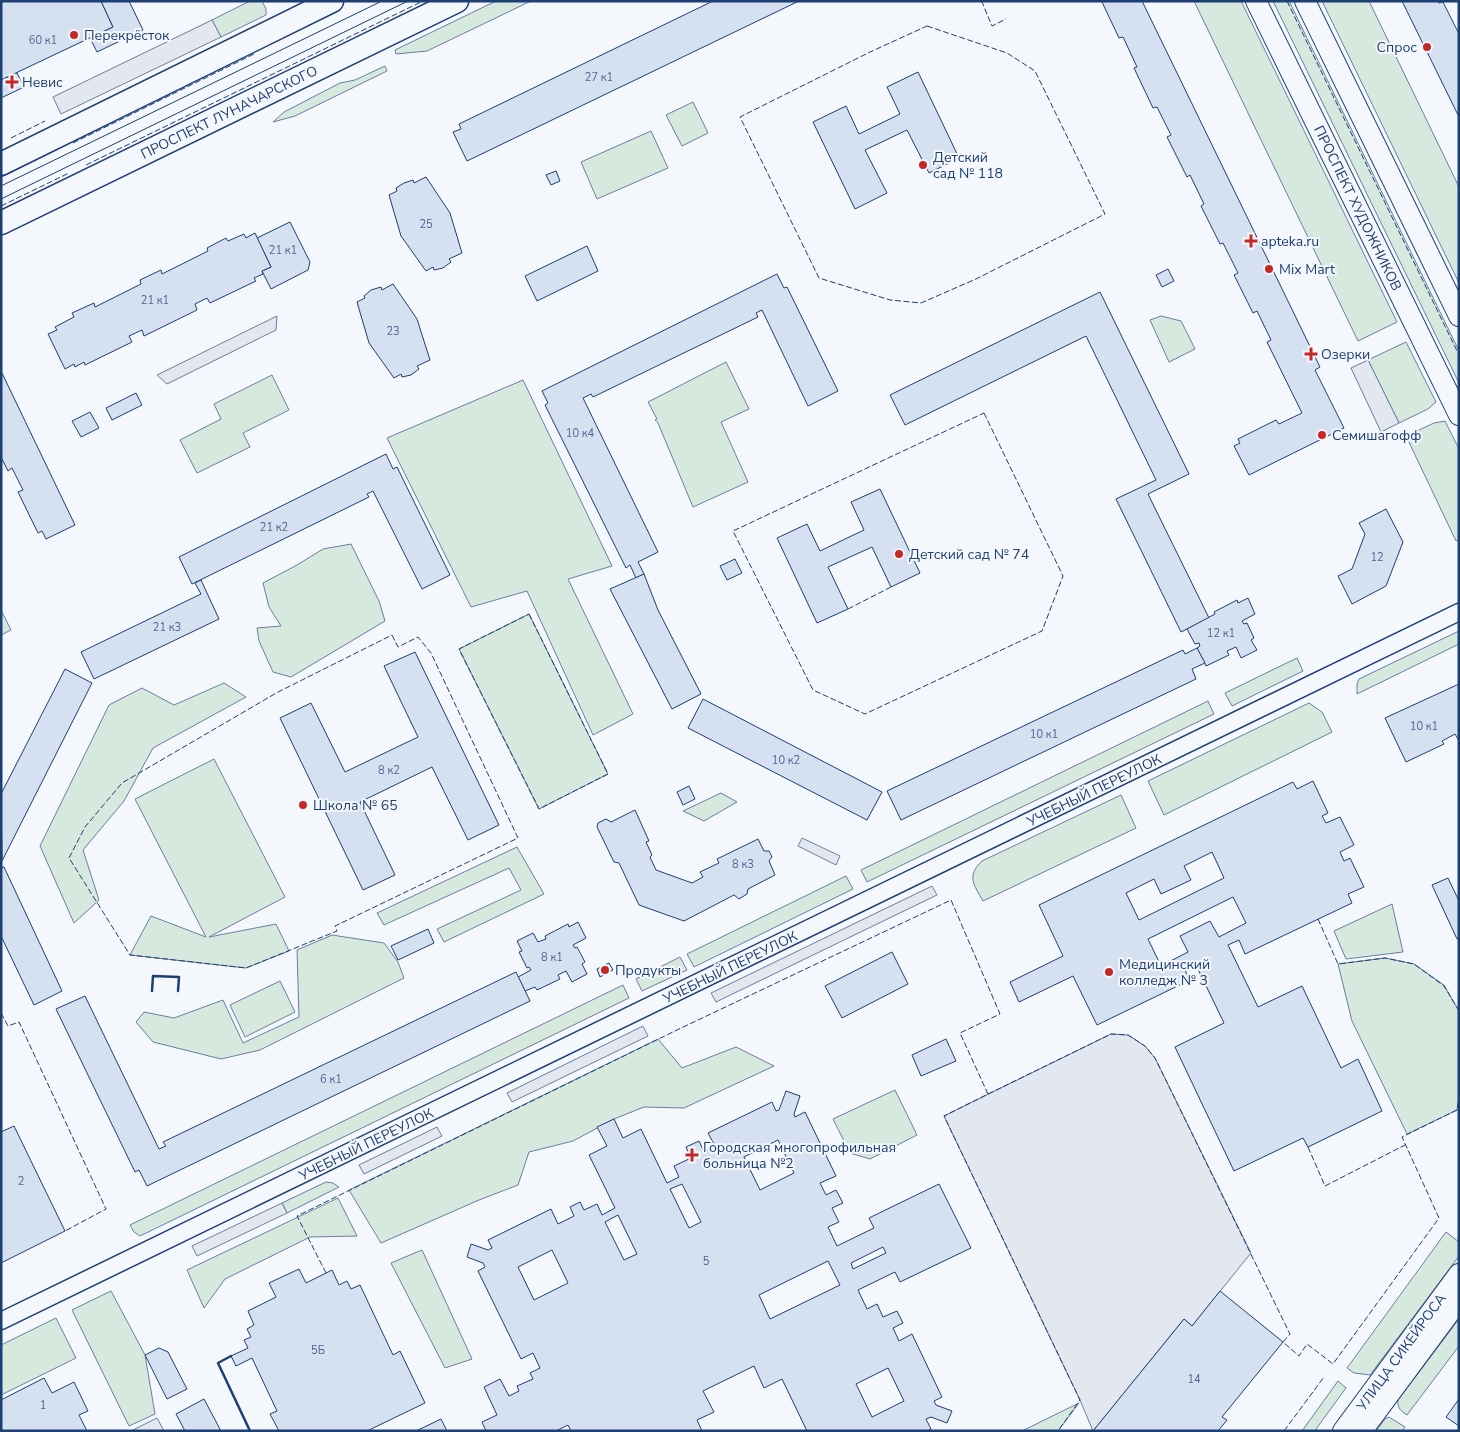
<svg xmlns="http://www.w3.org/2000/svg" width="1460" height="1432" viewBox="0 0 1460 1432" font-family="'Nunito Sans',sans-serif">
<rect width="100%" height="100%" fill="#f4f7fb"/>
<g fill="#d7e8df" stroke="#687fa3">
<path d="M 250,1 L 262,1 L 266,9 L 266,15 L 221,37 L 212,20 Z"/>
<path d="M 496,1 L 531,1 L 427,51 L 396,54 L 395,50 Z"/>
<path d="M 1194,1 L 1241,1 L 1397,322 L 1358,341 Z"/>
<path d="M 1273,1 L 1289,1 L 1459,351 L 1459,383 Z"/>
<path d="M 1322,1 L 1369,1 L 1459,187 L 1459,283 Z"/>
<path d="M 385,66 L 387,71 L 295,116 L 273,122 L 284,112 L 340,83 L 355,80 Z"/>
<path d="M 693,102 L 708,133 L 682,146 L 666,115 Z"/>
<path d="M 651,131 L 668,168 L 597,199 L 581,162 Z"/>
<path d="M 1161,316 L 1181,321 L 1195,349 L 1169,362 L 1150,320 Z"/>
<path d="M 1406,342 L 1436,402 L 1428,409 L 1399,423 L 1368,360 Z"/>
<path d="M 726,362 L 749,409 L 721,422 L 748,482 L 693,507 L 658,423 L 655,420 L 657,419 L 648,402 Z"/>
<path d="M 272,375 L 289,410 L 243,433 L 250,447 L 197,473 L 180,440 L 221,419 L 214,404 Z"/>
<path d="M 523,380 L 612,566 L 568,579 L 633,714 L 593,735 L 527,591 L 471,607 L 387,438 Z"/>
<path d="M 1445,421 L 1459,449 L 1459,539 L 1456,541 L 1406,436 L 1434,423 Z"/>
<path d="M 351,544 L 379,601 L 385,621 L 291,677 L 273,672 L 259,641 L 257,628 L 281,626 L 269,607 L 263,583 L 297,565 L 323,549 Z"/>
<path d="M 1,610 L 11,630 L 1,635 Z"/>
<path d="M 529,614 L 608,774 L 539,809 L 459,649 Z"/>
<path d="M 1459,631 L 1459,644 L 1357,694 L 1357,684 L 1359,679 Z"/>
<path d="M 1297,658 L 1303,671 L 1232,706 L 1225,693 Z"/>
<path d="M 224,683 L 246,697 L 153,748 L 124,801 L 83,850 L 99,900 L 74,923 L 40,846 L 109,705 L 142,688 L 174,705 Z"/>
<path d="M 1208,701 L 1214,714 L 867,882 L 861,870 Z"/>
<path d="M 1309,703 L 1322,712 L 1332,732 L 1164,815 L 1148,781 Z"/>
<path d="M 214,759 L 285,897 L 209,937 L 276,924 L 289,951 L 246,968 L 130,955 L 151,916 L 206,937 L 135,799 Z"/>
<path d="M 721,793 L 737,802 L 704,821 L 683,811 Z"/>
<path d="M 1121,795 L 1136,828 L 983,901 C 974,885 966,876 982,861 Z"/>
<path d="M 517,847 L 544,894 L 444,942 L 437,929 L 521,890 L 509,868 L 384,925 L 377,913 Z"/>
<path d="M 846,876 L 853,889 L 694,967 L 687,954 Z"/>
<path d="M 1392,904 L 1403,952 L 1346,959 L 1334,931 Z"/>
<path d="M 332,935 L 384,943 L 398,962 L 404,978 L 260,1050 L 221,1059 L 153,1042 L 136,1022 L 144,1012 L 174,1018 L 223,1000 L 243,1043 L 299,1017 L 297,950 Z"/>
<path d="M 680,957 L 687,970 L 642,991 L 636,979 Z"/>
<path d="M 1385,958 L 1414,964 L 1444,985 L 1459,1011 L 1459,1098 L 1457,1110 L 1407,1134 L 1352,1021 L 1338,964 Z"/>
<path d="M 280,981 L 295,1012 L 245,1037 L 230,1005 Z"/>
<path d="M 623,985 L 629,998 L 140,1236 L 134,1232 L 130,1225 Z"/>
<path d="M 658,1039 L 682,1068 L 736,1047 L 774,1066 L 684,1108 L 644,1107 L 614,1119 L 573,1141 L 529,1152 L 518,1185 L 479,1200 L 381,1243 L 349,1190 Z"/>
<path d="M 895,1090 L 917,1135 L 870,1159 L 850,1153 L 833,1119 Z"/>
<path d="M 326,1182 L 333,1183 L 339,1187 L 287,1213 L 282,1203 Z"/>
<path d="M 338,1198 L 357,1236 L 310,1237 L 225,1279 L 204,1308 L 187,1270 Z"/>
<path d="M 1446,1232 L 1459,1242 L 1459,1256 L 1370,1375 L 1354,1373 L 1347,1368 Z"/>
<path d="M 422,1250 L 472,1359 L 445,1368 L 391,1263 Z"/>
<path d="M 111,1291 L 145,1355 L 155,1414 L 129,1426 L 72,1310 Z"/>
<path d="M 56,1318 L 76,1358 L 1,1395 L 1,1345 Z"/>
<path d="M 1459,1319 L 1459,1346 L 1407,1415 C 1401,1411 1397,1408 1398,1400 Z"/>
<path d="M 1338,1381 L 1346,1388 L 1316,1429 L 1318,1431 L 1302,1431 Z"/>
<path d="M 1079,1403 L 1058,1431 L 1022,1431 Z"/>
<path d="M 1389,1417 L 1405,1427 L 1402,1431 L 1376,1431 L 1385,1419 Z"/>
</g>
<g fill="#e3e8f0" stroke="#687fa3">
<path d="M 212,20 L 221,37 L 61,114 L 53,97 Z"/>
<path d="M 277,316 L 276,330 L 167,384 L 157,375 Z"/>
<path d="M 1368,360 L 1399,423 L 1381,432 L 1351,368 Z"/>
<path d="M 802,838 L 840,856 L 836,865 L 798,846 Z"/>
<path d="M 932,886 L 937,895 L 716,1002 L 711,993 Z"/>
<path d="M 643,1026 L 648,1036 L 512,1102 L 507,1093 Z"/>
<path d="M 1111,1034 L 1128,1035 L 1145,1046 L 1155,1058 L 1251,1253 L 1192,1326 L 1184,1319 L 1093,1431 L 1080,1400 L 944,1116 Z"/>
<path d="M 437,1127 L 442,1136 L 364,1174 L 359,1165 Z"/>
<path d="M 282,1203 L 287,1213 L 197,1256 L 192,1246 Z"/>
<path d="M 157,1418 L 164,1431 L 131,1431 Z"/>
</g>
<g fill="#d5e0f0" stroke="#1d3f73" fill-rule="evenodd">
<path d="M 1,1 L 101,1 L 113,27 L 1,80 Z"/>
<path d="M 101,1 L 129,1 L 143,30 L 97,52 L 90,38 L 113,27 Z"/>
<path d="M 713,1 L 799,1 L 467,161 L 453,132 L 461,129 L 459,124 Z"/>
<path d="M 1104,1 L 1142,1 L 1320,367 L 1315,370 L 1344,428 L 1249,475 L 1234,446 L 1240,443 L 1238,439 L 1276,420 L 1279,424 L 1302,413 L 1267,342 L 1271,340 L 1257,311 L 1253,313 L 1234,275 L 1238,273 L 1223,243 L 1220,244 L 1201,206 L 1204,204 L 1190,175 L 1187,177 L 1167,137 L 1171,135 L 1157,107 L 1153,108 L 1134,68 L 1137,67 L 1123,37 L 1119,38 L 1102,2 Z"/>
<path d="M 1402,1 L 1438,1 L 1439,3 L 1443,2 L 1459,34 L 1459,117 Z"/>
<path d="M 918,72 L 959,158 L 929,173 L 907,130 L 865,150 L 887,193 L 855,209 L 813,122 L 846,106 L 859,134 L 900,114 L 887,87 Z"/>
<path d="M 17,73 L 24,87 L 1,98 L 1,80 Z"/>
<path d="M 556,171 L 560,181 L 551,185 L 546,175 Z"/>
<path d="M 426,177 L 450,213 L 462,253 L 449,259 L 451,262 L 443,268 L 434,270 L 433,267 L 426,271 L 401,236 L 389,195 L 397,191 L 396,188 L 404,183 L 413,180 L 414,183 Z"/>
<path d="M 290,222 L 310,262 L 308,270 L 271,289 L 262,271 L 271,267 L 257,238 Z"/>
<path d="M 255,233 L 271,267 L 262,271 L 263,274 L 254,278 L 256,281 L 210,303 L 207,298 L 195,304 L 197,310 L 144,336 L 142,330 L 129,336 L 132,342 L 85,365 L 84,362 L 75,367 L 74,364 L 65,369 L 48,334 L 57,330 L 55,327 L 74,317 L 72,313 L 94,303 L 95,307 L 141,284 L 140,280 L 161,270 L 162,274 L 208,251 L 207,248 L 226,238 L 228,241 L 244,234 L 246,238 Z"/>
<path d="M 587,246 L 598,271 L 537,301 L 525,276 Z"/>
<path d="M 1168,269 L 1174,281 L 1162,287 L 1156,275 Z"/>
<path d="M 777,274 L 784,288 L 787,287 L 838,391 L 808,406 L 762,310 L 756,313 L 758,317 L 593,397 L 591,394 L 583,398 L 658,552 L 638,562 L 644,574 L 636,578 L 630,565 L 626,568 L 545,405 L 548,403 L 542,391 Z"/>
<path d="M 393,284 L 417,319 L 430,360 L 417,366 L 419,369 L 411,375 L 402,377 L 401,374 L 394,378 L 369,343 L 357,302 L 365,298 L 364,296 L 371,290 L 381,287 L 382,290 Z"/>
<path d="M 1100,292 L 1189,474 L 1148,494 L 1209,618 L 1181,632 L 1116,499 L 1156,480 L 1086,336 L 905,425 L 890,395 Z"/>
<path d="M 1,371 L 75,525 L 46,539 L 42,531 L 38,533 L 18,492 L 23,490 L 12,468 L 8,471 L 1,457 Z"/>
<path d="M 136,393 L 142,405 L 112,420 L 106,408 Z"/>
<path d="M 90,412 L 99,428 L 81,437 L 72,421 Z"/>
<path d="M 386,454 L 393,469 L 397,467 L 450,575 L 422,589 L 373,491 L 367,494 L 369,497 L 192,584 L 179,557 Z"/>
<path d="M 880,489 L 920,573 L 891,587 L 872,547 L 828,567 L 848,609 L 817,623 L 777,538 L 807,524 L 820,551 L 864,530 L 851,502 Z"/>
<path d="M 1386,509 L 1403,542 L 1386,586 L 1352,604 L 1338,576 L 1352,569 L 1365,534 L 1359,523 Z"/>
<path d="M 735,559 L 742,573 L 727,580 L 720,566 Z"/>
<path d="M 644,574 L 658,610 L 701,694 L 672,709 L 610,589 Z"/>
<path d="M 201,580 L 219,619 L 94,679 L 81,652 L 201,594 L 195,583 Z"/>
<path d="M 1248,598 L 1255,614 L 1242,621 L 1244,624 L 1247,623 L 1254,638 L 1251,640 L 1257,650 L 1241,658 L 1236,647 L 1227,651 L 1229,655 L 1206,666 L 1197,648 L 1200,646 L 1199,643 L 1195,644 L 1187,629 L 1215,614 L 1214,612 L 1237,600 L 1238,603 Z"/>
<path d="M 1197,648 L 1205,663 L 1192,669 L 1196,679 L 901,820 L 887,791 L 1183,650 L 1185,654 Z"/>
<path d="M 415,652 L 499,825 L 468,840 L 432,767 L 360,802 L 395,875 L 363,890 L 280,718 L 311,703 L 345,772 L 418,737 L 384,666 Z"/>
<path d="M 65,669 L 92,683 L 2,861 L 1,794 Z"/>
<path d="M 1459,684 L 1459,741 L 1455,734 L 1442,741 L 1444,744 L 1406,762 L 1385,718 Z"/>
<path d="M 703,699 L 882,792 L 867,820 L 688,728 Z"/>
<path d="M 1313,781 L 1328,813 L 1322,816 L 1326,823 L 1340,817 L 1354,845 L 1340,852 L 1344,861 L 1350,858 L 1364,887 L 1348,894 L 1352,903 L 1245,954 L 1239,940 L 1228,945 L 1258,1007 L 1302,986 L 1341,1068 L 1358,1059 L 1382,1111 L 1308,1147 L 1303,1138 L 1234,1171 L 1175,1047 L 1224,1023 L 1195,963 L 1184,968 L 1190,980 L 1097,1025 L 1073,976 L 1019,1002 L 1010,982 L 1063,956 L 1039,905 L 1293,782 L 1297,789 ZM 1212,852 L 1224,878 L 1139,920 L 1126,893 L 1154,879 L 1161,894 L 1191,880 L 1184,866 ZM 1233,897 L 1246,923 L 1219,937 L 1210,921 L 1180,936 L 1188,952 L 1161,966 L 1148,939 Z"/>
<path d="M 689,786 L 695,799 L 683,805 L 677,792 Z"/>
<path d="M 635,810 L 649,841 L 646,842 L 652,855 L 650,857 L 656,870 L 692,883 L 703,877 L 700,872 L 719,863 L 717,859 L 758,839 L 764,851 L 769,851 L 772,857 L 769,861 L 775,875 L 748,889 L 747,894 L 739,899 L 734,895 L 684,921 L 639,905 L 619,863 L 614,862 L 597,827 L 598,823 L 606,819 L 611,822 Z"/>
<path d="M 4,867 L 62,991 L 34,1005 L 1,936 L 1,868 Z"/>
<path d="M 1448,878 L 1459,901 L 1459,938 L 1457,939 L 1432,885 Z"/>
<path d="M 578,922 L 586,938 L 573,945 L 575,948 L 577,947 L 585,962 L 582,964 L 587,974 L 572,982 L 566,971 L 558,975 L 560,979 L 537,990 L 535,987 L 525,991 L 518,977 L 531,970 L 529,967 L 527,968 L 519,952 L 522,951 L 517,941 L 533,933 L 538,942 L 546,939 L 545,936 L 568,924 L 569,927 Z"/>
<path d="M 428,929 L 434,943 L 398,960 L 391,946 Z"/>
<path d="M 892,952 L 908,984 L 842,1018 L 825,986 Z"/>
<path d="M 609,963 L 613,970 L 600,977 L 597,969 Z"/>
<path d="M 516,972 L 530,1001 L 147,1186 L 139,1170 L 135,1172 L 56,1009 L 85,996 L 159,1149 L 166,1146 L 163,1142 Z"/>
<path d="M 946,1039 L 956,1061 L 921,1076 L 912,1055 Z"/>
<path d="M 786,1091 L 800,1096 L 794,1114 L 795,1117 L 805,1112 L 836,1176 L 820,1183 L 826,1195 L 836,1190 L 843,1203 L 832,1208 L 839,1222 L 828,1227 L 837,1246 L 874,1228 L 869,1218 L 939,1184 L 971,1248 L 900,1282 L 895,1272 L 858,1290 L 867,1309 L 877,1304 L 883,1317 L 897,1311 L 903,1323 L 893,1328 L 899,1341 L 912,1334 L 942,1397 L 934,1401 L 936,1405 L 952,1411 L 947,1423 L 931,1417 L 926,1419 L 931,1429 L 927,1431 L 807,1431 L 782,1379 L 764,1388 L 754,1366 L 703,1391 L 714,1412 L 697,1420 L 702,1431 L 571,1431 L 568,1425 L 556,1431 L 486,1431 L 482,1422 L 497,1415 L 484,1387 L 500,1379 L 509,1396 L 519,1391 L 517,1386 L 533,1379 L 530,1373 L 540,1368 L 533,1353 L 521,1359 L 478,1271 L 485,1267 L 483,1263 L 467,1257 L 471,1244 L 488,1250 L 492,1248 L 488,1240 L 551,1209 L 558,1224 L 574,1216 L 570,1207 L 580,1202 L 584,1210 L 597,1204 L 602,1215 L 615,1208 L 589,1155 L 607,1146 L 597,1127 L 614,1119 L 623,1138 L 641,1129 L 667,1183 L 679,1177 L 674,1166 L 691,1158 L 686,1147 L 699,1141 L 704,1152 L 715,1146 L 708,1133 L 772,1102 L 776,1111 L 779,1110 ZM 778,1140 L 794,1173 L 760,1190 L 744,1157 ZM 682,1184 L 701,1222 L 689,1228 L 670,1189 ZM 618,1215 L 637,1254 L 624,1260 L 605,1222 ZM 883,1247 L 886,1253 L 853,1269 L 851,1263 ZM 552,1250 L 568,1283 L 534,1300 L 518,1267 ZM 828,1261 L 840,1285 L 770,1319 L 759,1295 ZM 888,1368 L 904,1401 L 872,1417 L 856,1384 Z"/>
<path d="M 14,1126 L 65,1231 L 1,1263 L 1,1132 Z"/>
<path d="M 299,1269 L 306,1283 L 332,1270 L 339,1285 L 347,1281 L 351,1289 L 360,1285 L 393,1355 L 400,1351 L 425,1403 L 367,1431 L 279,1431 L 270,1414 L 277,1411 L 252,1358 L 236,1366 L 231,1356 L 248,1348 L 244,1340 L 251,1337 L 247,1329 L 254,1325 L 248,1311 L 276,1297 L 269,1283 Z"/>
<path d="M 1220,1291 L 1283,1342 L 1222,1417 L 1227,1420 L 1218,1431 L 1093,1431 L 1184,1319 L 1192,1326 Z"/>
<path d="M 159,1348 L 168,1352 L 187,1389 L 167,1399 L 145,1355 Z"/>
<path d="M 44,1378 L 52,1393 L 74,1382 L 88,1411 L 79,1415 L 87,1431 L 1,1431 L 1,1400 Z"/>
<path d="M 204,1399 L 221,1431 L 185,1431 L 176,1414 Z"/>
<path d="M 1459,1399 L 1459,1426 L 1446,1417 Z"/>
<path d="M 441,1419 L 447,1431 L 416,1431 Z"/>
</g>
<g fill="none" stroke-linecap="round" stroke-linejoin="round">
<defs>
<path id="minor" d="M 1,1321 L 1459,612"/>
<g id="tertiary">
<path d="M 1256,1 L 1459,415"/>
<path d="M 1305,1 L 1459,316"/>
<path d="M 1343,1431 L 1459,1274"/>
<path d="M 1362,1431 L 1459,1300"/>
</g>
<g id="secondary">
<path d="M 1,164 L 332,1"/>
<path d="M 1,223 L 457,1"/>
</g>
</defs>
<use href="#minor" stroke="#1d3f73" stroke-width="19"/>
<use href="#tertiary" stroke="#1d3f73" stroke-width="22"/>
<use href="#secondary" stroke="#1d3f73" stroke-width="25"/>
<use href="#minor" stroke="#f4f7fb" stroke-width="16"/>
<use href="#tertiary" stroke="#f4f7fb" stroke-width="20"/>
<use href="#secondary" stroke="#f4f7fb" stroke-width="22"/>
<g stroke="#1d3f73" stroke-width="1">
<path d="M 1,186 L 382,1"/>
<path d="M 1,199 L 408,1"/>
</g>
<g stroke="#1d3f73" stroke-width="1" stroke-dasharray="6 2.5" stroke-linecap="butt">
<path d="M 983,1 L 982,2 L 992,26 L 1006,19"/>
<path d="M 1287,1 L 1459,355"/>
<path d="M 927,26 L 1007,53 L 1035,71 L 1105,214 L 976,279 L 921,303 L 890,300 L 819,278 L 740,117 L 870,52 Z"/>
<path d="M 11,138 L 45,121"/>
<path d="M 73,143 L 254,54"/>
<path d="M 86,165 L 423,1"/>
<path d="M 1,177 L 58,149"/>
<path d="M 1,206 L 69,173"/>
<path d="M 984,413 L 1063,576 L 1042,631 L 865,714 L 813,690 L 733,531 Z"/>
<path d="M 848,609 L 891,587"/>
<path d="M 529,614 L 608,774 L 539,809 L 459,649 Z"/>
<path d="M 392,635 L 398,647 L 418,637 L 431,653 L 518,838 L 335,926 L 337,931 L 246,968 L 130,955 L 69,858 L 85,827 L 122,783 L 278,692 Z"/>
<path d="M 1318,919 L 1338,964 L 1385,958 L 1414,964 L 1444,986 L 1459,1011"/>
<path d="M 1,1013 L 8,1026 L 19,1022 L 106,1209 L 65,1231"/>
<path d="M 988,1094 L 1111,1034 L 1128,1035 L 1145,1046 L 1155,1058 L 1290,1334 L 1283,1342 L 1299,1356 L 1307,1344 L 1333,1364 L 1439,1218 L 1402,1137 L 1457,1110 L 1459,1098"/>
<path d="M 1308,1147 L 1325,1186 L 1405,1145"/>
<path d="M 326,1273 L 297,1216 L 677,1030 L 951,900 L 1000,1014 L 960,1033 L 988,1094 L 944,1116 L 1080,1400 L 1058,1431"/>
<path d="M 1284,1431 L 1324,1377"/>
</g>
<g stroke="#1d3f73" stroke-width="2.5">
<path d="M 152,991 L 153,976 L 179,977 L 178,991"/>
<path d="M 231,1356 L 218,1363 L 250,1431"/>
</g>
</g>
<g fill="#c62828" stroke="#f4f7fb" stroke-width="2">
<circle cx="74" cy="35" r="5"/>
<circle cx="1427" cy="47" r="5"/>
<path d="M9.5 74.5h5v5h5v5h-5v5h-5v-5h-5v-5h5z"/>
<circle cx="923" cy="165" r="5"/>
<path d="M1248.5 233.5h5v5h5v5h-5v5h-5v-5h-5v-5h5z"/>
<circle cx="1269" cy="269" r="5"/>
<path d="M1308.5 346.5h5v5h5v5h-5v5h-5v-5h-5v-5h5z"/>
<circle cx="1322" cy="435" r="5"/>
<circle cx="899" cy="554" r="5"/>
<circle cx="303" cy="805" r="5"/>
<circle cx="605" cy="970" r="5"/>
<circle cx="1109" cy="972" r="5"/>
<path d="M689.5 1147.5h5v5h5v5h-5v5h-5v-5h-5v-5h5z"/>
</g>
<g text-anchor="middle" stroke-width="4" stroke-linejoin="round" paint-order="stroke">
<g font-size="11" fill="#4b6792">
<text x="43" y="44">60 к1</text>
<text x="599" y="81">27 к1</text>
<text x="426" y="228">25</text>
<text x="283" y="254">21 к1</text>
<text x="155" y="304">21 к1</text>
<text x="393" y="335">23</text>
<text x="580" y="437">10 к4</text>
<text x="274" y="531">21 к2</text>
<text x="1377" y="561">12</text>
<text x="167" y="631">21 к3</text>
<text x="1221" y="637">12 к1</text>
<text x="1424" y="730">10 к1</text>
<text x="1044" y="738">10 к1</text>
<text x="786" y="764">10 к2</text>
<text x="389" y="774">8 к2</text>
<text x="743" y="868">8 к3</text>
<text x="552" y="961">8 к1</text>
<text x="331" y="1083">6 к1</text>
<text x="21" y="1185">2</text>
<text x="706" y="1265">5</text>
<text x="318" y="1354">5Б</text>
<text x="1194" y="1383">14</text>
<text x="43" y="1409">1</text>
</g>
<g font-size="14" fill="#1d3f73" stroke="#f4f7fb" text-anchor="start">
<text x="84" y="40">Перекрёсток</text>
<text x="1417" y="52" text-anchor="end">Спрос</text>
<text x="22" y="87">Невис</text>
<text x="933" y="162">Детский<tspan x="933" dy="16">сад № 118</tspan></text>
<text x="1261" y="246">apteka.ru</text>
<text x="1279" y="274">Mix Mart</text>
<text x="1321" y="359">Озерки</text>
<text x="1332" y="440">Семишагофф</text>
<text x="909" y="559">Детский сад № 74</text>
<text x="313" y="810">Школа № 65</text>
<text x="1119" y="969">Медицинский<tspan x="1119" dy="16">колледж № 3</tspan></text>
<text x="615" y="975">Продукты</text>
<text x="703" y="1152">Городская многопрофильная<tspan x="703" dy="16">больница №2</tspan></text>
</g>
<g font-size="14" fill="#1d3f73" stroke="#f4f7fb">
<text transform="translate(229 112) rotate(-26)" y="5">ПРОСПЕКТ ЛУНАЧАРСКОГО</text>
<text transform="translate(1358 208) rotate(64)" y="5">ПРОСПЕКТ ХУДОЖНИКОВ</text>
<text transform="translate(1094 790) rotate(-26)" y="5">УЧЕБНЫЙ ПЕРЕУЛОК</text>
<text transform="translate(730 967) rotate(-26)" y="5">УЧЕБНЫЙ ПЕРЕУЛОК</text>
<text transform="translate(366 1144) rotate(-26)" y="5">УЧЕБНЫЙ ПЕРЕУЛОК</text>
<text transform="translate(1401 1352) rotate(-54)" y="5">УЛИЦА СИКЕЙРОСА</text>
</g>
</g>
<rect width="1460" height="1432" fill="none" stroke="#1d3f73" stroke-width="5"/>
</svg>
